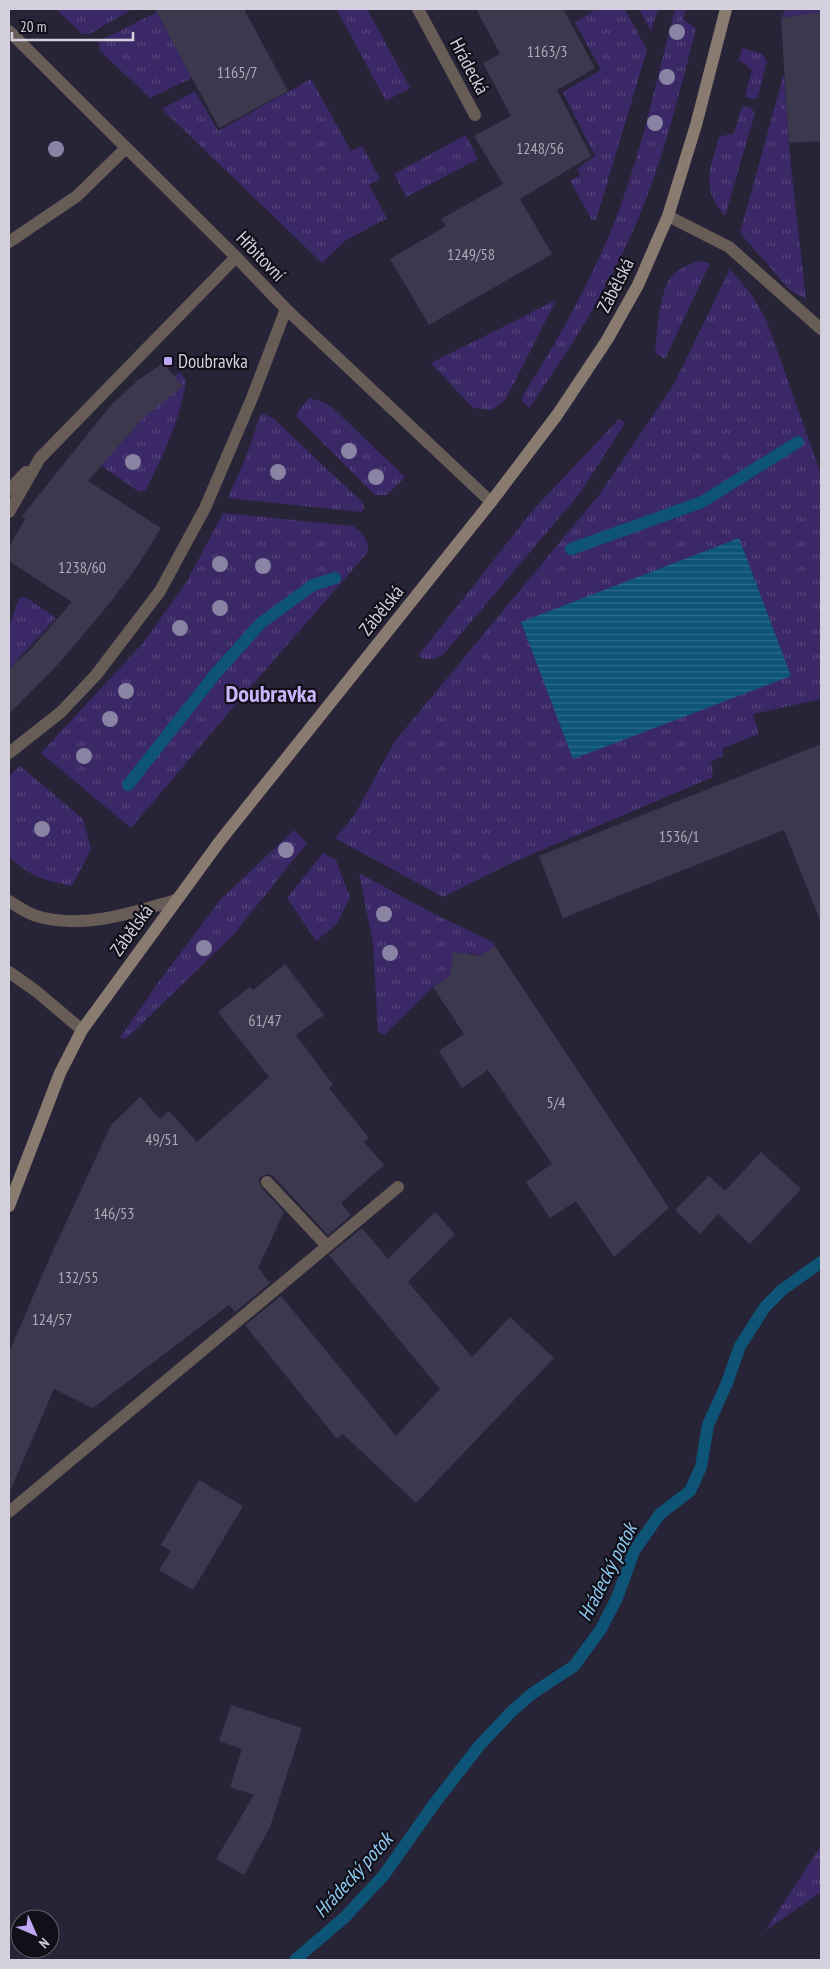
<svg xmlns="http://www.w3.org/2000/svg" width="830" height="1969" viewBox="0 0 830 1969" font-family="'PT Sans Narrow',sans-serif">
<defs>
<pattern id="grass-tufts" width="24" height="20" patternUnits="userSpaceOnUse" patternTransform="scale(1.25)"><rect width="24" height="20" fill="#3a2867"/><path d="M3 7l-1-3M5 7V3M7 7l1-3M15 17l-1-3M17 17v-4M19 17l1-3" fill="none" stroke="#56467c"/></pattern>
<pattern id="water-rules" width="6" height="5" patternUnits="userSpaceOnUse" patternTransform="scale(1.25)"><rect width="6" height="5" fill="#0d5477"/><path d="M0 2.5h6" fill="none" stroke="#2f6c8a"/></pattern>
</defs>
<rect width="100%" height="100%" fill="#282438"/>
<g fill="url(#grass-tufts)">
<path d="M 56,9 L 132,9 L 90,34 L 82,34 Z"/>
<path d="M 339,9 L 367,9 L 410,88 L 386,101 L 337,10 Z"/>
<path d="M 597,9 L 625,9 L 647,50 L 596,220 L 592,220 L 570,181 L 580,175 L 577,169 L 595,156 L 563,92 L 601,70 L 575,22 Z"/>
<path d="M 639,9 L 658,9 L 651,31 Z"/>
<path d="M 675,9 L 686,9 L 683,19 L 696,29 C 680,89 666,150 643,207 C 615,278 573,345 529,408 L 522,401 L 522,397 C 559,339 593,278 618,213 C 643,147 657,77 675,9 Z"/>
<path d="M 786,9 L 821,9 L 821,12 L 781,18 Z"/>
<path d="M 157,12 L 192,78 L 150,98 L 100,51 L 99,43 L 103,39 Z"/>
<path d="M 742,48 L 762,54 L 767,61 L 758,97 L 754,99 L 745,97 L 752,70 L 739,60 Z"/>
<path d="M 784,73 L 790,158 L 806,299 L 790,290 L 740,233 Z"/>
<path d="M 311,79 L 351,151 L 362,146 L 380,179 L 369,185 L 387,218 L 345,241 L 322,263 L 162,109 L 195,91 L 218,131 Z"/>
<path d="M 742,106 L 751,108 L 755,113 L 725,216 C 700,187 710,170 719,137 L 734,133 Z"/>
<path d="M 466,135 L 478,159 L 406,197 L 394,174 Z"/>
<path d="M 698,261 L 710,263 L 665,359 L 655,353 C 658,332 658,289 674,274 C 681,267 689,265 698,261 Z"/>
<path d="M 730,269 L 751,294 L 766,319 L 821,474 L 821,699 L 753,714 L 759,734 L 723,748 L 723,756 L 711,762 L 713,777 L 509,864 L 443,897 L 335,838 L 355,814 L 395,741 L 599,495 L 674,384 Z"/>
<path d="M 556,300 L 506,399 L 492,410 L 473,408 L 431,363 Z"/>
<path d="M 180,372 L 186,380 C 181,419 163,455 146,490 L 139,492 L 99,464 L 167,382 Z"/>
<path d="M 309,398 L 323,402 L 334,409 L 405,477 L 387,495 L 375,495 L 297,417 L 297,413 Z"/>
<path d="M 261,413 L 273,418 L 363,503 L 364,508 L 361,512 L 228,498 L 246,457 Z"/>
<path d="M 619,419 L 625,423 L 580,493 L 443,655 C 433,660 428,661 418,656 L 533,510 Z"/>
<path d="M 223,513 L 353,526 C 364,534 368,539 368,552 L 242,697 L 131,828 L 41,753 L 142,644 L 186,583 Z"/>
<path d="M 25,597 L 55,617 L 55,619 L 9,669 L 9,627 L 19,598 Z"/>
<path d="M 20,766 L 83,819 L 91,849 L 72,886 C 44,880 31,877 9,857 L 9,776 Z"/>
<path d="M 294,830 L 307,843 L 233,935 L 126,1039 L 120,1038 L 158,983 L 221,899 Z"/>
<path d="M 323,853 L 336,860 L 350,898 L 336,925 L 316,941 L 287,898 Z"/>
<path d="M 359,873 L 436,915 L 493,942 L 495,946 L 478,958 L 476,955 L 470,953 L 466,955 L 464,953 L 455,954 L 457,971 L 433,987 L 384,1035 L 378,1032 L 373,943 Z"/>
<path d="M 821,1846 L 821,1892 L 765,1931 Z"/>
</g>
<path fill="url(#water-rules)" d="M 739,538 L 791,676 L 573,759 L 521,622 Z"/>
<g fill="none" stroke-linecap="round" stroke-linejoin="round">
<g stroke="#0d5477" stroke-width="12">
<path d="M 571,549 L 702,502 L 798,442"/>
<path d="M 128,785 L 216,673 L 261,623 L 313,585 L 335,578"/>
<path d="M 295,1960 L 345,1917 L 384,1875 L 434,1804 L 479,1746 L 512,1711 L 533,1693 L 574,1666 L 601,1629 L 617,1598 L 634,1551 L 660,1514 L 690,1491 L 701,1467 L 708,1425 L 727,1383 L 740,1346 L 765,1307 L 782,1290 L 821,1262"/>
</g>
</g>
<g fill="#3c384d">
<path d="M 155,9 L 244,9 L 288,91 L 219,128 Z"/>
<path d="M 476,9 L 563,9 L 595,68 L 557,90 L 591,156 L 520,199 L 552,254 L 429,325 L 390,259 L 446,226 L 441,219 L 503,184 L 474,136 L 511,116 L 483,63 L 500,54 Z"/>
<path d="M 821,12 L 821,141 L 789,143 L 781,18 Z"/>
<path d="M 163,363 L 183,386 L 143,418 L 88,481 L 161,528 L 138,565 L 113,599 L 61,661 L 9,714 L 9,669 L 31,649 L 72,602 L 9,561 L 9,547 L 25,519 L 22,516 L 111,405 L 137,381 Z"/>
<path d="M 821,744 L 821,919 L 820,920 L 784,830 L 563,918 L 539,856 Z"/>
<path d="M 495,946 L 669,1208 L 614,1257 L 576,1201 L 550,1218 L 526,1182 L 552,1164 L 488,1070 L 462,1088 L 439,1051 L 464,1034 L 433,987 L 450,976 L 453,952 L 481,956 Z"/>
<path d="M 285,964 L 324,1015 L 296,1035 L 333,1085 L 329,1088 L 369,1138 L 364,1142 L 384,1165 L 341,1203 L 351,1215 L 328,1235 L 273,1176 L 269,1174 L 262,1176 L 259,1180 L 261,1187 L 284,1212 L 258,1268 L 270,1283 L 235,1312 L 229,1305 L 93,1408 L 54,1389 L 9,1493 L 9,1352 L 51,1255 L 111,1125 L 140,1097 L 160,1119 L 169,1111 L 197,1142 L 269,1077 L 218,1012 L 250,987 L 253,990 Z"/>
<path d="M 761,1152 L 801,1189 L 750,1244 L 718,1214 L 700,1234 L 675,1210 L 709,1176 L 725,1191 Z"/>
<path d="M 435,1212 L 455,1234 L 408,1282 L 472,1357 L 510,1317 L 554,1358 L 416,1503 L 343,1434 L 337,1439 L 245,1325 L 281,1296 L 396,1436 L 440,1389 L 329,1255 L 362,1228 L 388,1259 Z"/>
<path d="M 199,1480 L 243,1506 L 193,1590 L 159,1570 L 171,1551 L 161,1545 Z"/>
<path d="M 231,1705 L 302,1728 L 270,1827 L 244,1875 L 216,1859 L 254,1795 L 230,1787 L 242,1749 L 219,1741 Z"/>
</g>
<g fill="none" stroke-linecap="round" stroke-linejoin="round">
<g stroke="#675d56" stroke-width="12">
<path d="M 9,242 L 77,196 L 126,148"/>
<path d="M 9,490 L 26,472"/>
<path d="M 9,512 L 40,458 L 236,257"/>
<path d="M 9,753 L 61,712 L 96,675 L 160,591 L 205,508 L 252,398 L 286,309"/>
<path d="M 9,901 C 18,907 29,915 40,917 C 86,929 132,913 176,900"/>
<path d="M 9,972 L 36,991 L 82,1030"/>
<path d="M 267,1182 L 327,1246"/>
<path d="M 9,1512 L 398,1187"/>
</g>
<g stroke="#675d56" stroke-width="12">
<path d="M 418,9 L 475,115"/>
<path d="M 668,216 L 729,247 L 821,329"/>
</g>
<path stroke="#675d56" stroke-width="12" d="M 9,31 L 236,257 L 286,309 L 491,502"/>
<path stroke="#8a7b70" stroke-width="12" d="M 9,1206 L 60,1073 L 82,1030 L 220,841 L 491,502 L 557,415 L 607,340 L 638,285 L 668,216 L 696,125 L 726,9"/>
</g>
<g fill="#8984a3">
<circle cx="677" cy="32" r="8"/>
<circle cx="667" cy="77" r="8"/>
<circle cx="655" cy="123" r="8"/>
<circle cx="56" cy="149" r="8"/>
<circle cx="349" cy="451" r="8"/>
<circle cx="133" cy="462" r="8"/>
<circle cx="278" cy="472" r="8"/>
<circle cx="376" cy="477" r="8"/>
<circle cx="220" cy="564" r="8"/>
<circle cx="263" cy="566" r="8"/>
<circle cx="220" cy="608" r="8"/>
<circle cx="180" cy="628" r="8"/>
<circle cx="126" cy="691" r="8"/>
<circle cx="110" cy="719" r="8"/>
<circle cx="84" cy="756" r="8"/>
<circle cx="42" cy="829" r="8"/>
<circle cx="286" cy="850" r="8"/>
<circle cx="384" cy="914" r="8"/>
<circle cx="204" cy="948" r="8"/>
<circle cx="390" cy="953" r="8"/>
</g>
<rect fill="#c0a8f4" stroke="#110f18" stroke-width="2" x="163" y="356" width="10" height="10" rx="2.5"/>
<g text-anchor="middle" stroke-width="4.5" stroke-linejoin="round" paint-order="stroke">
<g font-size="16" fill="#adabba">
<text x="547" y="57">1163/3</text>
<text x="237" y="78">1165/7</text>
<text x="540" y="154">1248/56</text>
<text x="471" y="260">1249/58</text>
<text x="82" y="573">1238/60</text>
<text x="679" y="842">1536/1</text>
<text x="265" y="1026">61/47</text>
<text x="556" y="1108">5/4</text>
<text x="162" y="1145">49/51</text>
<text x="114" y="1219">146/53</text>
<text x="78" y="1283">132/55</text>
<text x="52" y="1325">124/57</text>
</g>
<g font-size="19" fill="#d3d1de" stroke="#110f18">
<text transform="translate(470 66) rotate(62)" y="7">Hrádecká</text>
<text transform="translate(261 256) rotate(46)" y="7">Hřbitovní</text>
<text transform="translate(615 285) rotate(-63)" y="7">Zábělská</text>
<text transform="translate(381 610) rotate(-51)" y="7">Zábělská</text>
<text transform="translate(131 930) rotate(-54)" y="7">Zábělská</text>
</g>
<g font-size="19" fill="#d3d1de" stroke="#110f18" text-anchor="start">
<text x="178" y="368">Doubravka</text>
</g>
<g font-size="20" font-style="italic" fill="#8dcaf0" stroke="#110f18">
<text transform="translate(607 1572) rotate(-63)" y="7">Hrádecký potok</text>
<text transform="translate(353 1875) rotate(-48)" y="7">Hrádecký potok</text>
</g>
<g font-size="24" font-weight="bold" fill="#c9b4fa" stroke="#110f18">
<text x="271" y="702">Doubravka</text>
</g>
</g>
<rect width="830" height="1969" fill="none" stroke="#d3d1de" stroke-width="20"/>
<g transform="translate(35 1934) rotate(135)"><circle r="24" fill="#110f18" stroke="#5f5d67"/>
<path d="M0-4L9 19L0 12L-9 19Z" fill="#c0a8f4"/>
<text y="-8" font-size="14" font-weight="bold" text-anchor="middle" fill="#d3d1de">N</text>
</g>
<path d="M12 32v8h121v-8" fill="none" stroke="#d3d1de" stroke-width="2.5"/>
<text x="20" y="32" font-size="15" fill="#d3d1de" stroke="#110f18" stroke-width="4" paint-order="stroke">20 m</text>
</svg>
